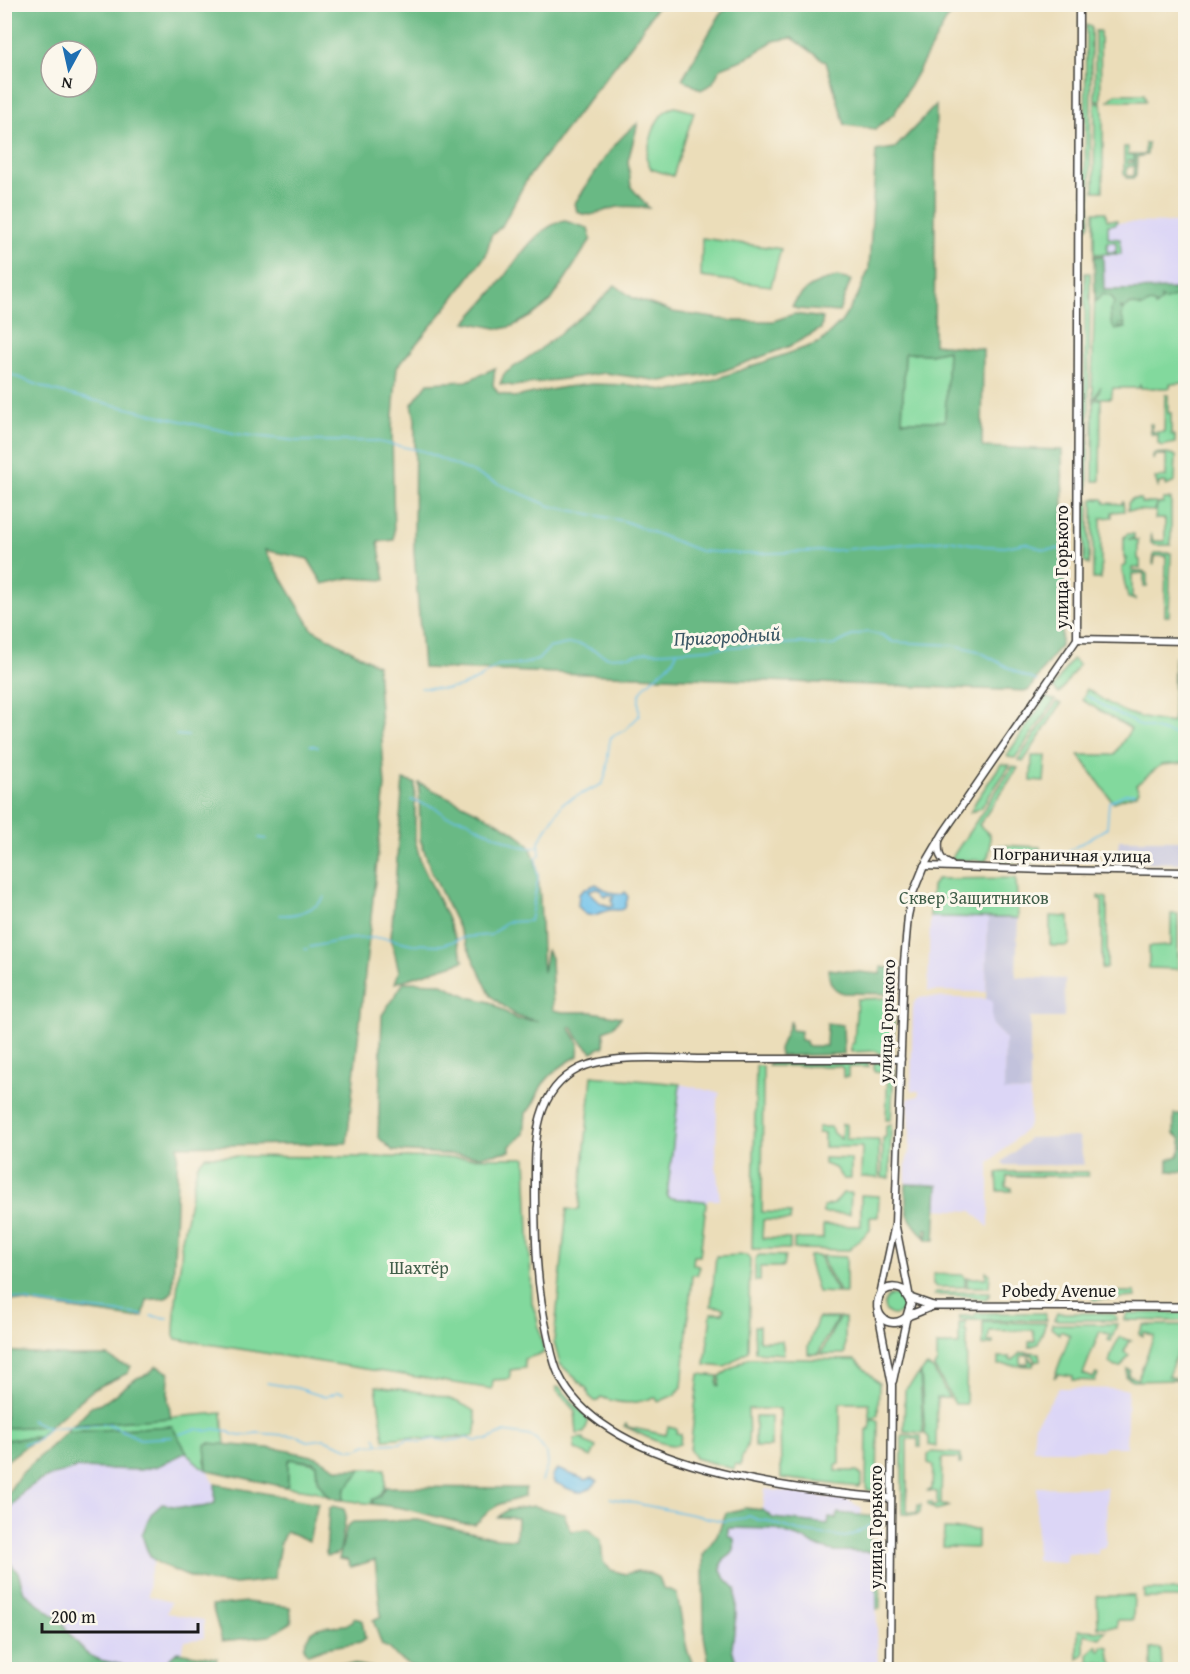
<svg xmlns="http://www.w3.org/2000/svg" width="1190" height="1674" viewBox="0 0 1190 1674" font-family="'Gentium Book Plus',serif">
<rect width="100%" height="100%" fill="#fbf7ec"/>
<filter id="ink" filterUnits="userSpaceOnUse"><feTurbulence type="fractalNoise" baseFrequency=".0167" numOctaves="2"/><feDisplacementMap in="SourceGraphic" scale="12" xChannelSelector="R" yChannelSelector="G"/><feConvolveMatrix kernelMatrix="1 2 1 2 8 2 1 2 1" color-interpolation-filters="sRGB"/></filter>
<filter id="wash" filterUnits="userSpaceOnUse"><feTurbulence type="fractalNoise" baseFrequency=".008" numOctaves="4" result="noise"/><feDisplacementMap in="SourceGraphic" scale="24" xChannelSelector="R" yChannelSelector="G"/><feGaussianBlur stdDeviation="1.35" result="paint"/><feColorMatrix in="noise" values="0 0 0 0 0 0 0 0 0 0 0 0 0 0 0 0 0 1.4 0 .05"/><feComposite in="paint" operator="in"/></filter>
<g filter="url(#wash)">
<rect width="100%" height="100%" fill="#ebddb9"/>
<g fill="#dcd6f6">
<path d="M 1103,222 L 1185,223 L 1185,290 L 1103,290 Z"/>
<path d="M 1176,656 L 1185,656 L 1185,723 L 1177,723 Z"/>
<path d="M 930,917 L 988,918 L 986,992 L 928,991 Z"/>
<path d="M 922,997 L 992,999 L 992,1025 L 1005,1038 L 1004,1091 L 1030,1092 L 1030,1122 L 1027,1128 L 989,1163 L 989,1228 L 972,1211 L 935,1209 L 937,1185 L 906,1184 L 906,1164 L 910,1148 L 910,1126 L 908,1101 L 910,1098 L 919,1096 L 919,1091 L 911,1091 L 913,1005 L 916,1000 Z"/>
<path d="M 680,1084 L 720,1093 L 717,1102 L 716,1163 L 720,1200 L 708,1200 L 706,1204 L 704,1201 L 669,1198 L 667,1196 Z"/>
<path d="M 1059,1388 L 1128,1389 L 1126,1447 L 1106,1447 L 1102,1450 L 1033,1450 L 1035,1424 Z"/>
<path d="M 187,1452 L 200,1467 L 207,1470 L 215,1484 L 216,1502 L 206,1507 L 190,1508 L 162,1504 L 148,1551 L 154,1561 L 149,1578 L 148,1596 L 171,1602 L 167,1613 L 204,1620 L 204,1638 L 185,1641 L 181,1653 L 177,1652 L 165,1664 L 140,1668 L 99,1660 L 86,1653 L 68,1632 L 63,1623 L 24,1592 L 21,1579 L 5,1556 L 4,1515 L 23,1492 L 39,1481 L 48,1477 L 77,1468 L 140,1470 L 158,1466 Z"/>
<path d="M 1037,1487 L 1107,1488 L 1106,1548 L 1098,1548 L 1098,1554 L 1067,1553 L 1066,1562 L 1036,1561 Z"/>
<path d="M 765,1489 L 848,1500 L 862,1509 L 861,1516 L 842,1526 L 773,1518 L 763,1510 Z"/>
<path d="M 728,1528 L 774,1529 L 806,1540 L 815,1546 L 834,1551 L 875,1552 L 878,1669 L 738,1669 L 732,1648 L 736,1615 L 736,1589 L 723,1576 L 720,1567 L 723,1561 L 729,1557 Z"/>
</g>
<g fill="#c2c2dc">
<path d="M 1119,840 L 1185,840 L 1185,863 L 1116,862 Z"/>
<path d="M 988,918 L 1018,918 L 1016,977 L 1065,979 L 1064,1018 L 1030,1018 L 1030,1092 L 1004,1091 L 1005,1038 L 992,1025 L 992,1000 L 986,999 Z"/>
<path d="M 1079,1137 L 1084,1165 L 1005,1165 L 1002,1162 L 1025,1143 L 1028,1138 Z"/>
</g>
<g fill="#82d99d" stroke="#4f7a5c" stroke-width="1.5">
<path d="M 1086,25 L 1091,27 L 1090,224 L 1088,227 L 1085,212 Z"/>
<path d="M 1095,31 L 1100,31 L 1101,101 L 1095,101 Z"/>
<path d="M 1116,94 L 1144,94 L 1146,101 L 1108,101 Z"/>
<path d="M 1095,103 L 1101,103 L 1103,112 L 1103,191 L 1094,191 Z"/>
<path d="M 675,107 L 694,112 L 673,176 L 651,169 L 646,157 C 651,140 654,111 675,107 Z"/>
<path d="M 1145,143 L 1148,143 L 1147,155 L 1137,157 L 1136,176 L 1134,178 L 1127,178 L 1124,174 L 1124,147 L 1128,147 L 1128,155 L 1134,155 L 1134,161 L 1128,160 L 1128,164 L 1134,162 L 1134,166 L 1127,167 L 1127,176 L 1134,176 L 1135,155 L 1145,155 Z"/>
<path d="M 1094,212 L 1106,212 L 1107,220 L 1117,220 L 1116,224 L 1108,225 L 1108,238 L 1120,239 L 1121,254 L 1116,254 L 1116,242 L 1107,242 L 1107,252 L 1115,252 L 1115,254 L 1094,254 Z"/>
<path d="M 702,238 L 781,249 L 771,286 L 701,277 Z"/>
<path d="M 1085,273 L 1090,273 L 1088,493 L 1084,490 Z"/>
<path d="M 1095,290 L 1185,290 L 1185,383 L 1170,384 L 1170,388 L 1141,388 L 1140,384 L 1139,388 L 1113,388 L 1111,398 L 1096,398 L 1101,386 L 1093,401 L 1093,386 L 1092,386 Z"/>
<path d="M 948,350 L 945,421 L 902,421 L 905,353 L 930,354 Z"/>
<path d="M 1165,395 L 1168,395 L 1168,413 L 1171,413 L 1171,434 L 1175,436 L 1175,443 L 1162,446 L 1158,444 L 1158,435 L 1151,434 L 1150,424 L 1152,424 L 1152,432 L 1164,432 Z"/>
<path d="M 1096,399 L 1101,399 L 1100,481 L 1093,481 L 1093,403 Z"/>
<path d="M 1155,453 L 1171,454 L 1176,456 L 1175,482 L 1166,486 L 1166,482 L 1159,483 L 1158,487 L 1155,478 L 1166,477 L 1166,455 L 1155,455 L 1153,460 L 1153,455 Z"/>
<path d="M 1093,499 L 1103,499 L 1105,503 L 1122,504 L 1123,501 L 1124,511 L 1112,512 L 1112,517 L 1101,518 L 1101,579 L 1093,579 Z"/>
<path d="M 1132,499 L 1141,499 L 1141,503 L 1156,503 L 1155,511 L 1128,510 L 1128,503 Z"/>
<path d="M 1163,499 L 1171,499 L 1171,545 L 1155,545 L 1151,543 L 1151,533 L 1153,541 L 1165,541 L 1165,519 L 1155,519 L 1157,504 L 1163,503 Z"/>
<path d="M 1089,500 L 1089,565 L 1084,561 L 1084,503 Z"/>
<path d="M 1127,534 L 1134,534 L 1134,538 L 1128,539 L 1138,540 L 1138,559 L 1140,560 L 1140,568 L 1132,568 L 1132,571 L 1143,571 L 1147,574 L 1147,587 L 1144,587 L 1144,573 L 1132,574 L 1132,597 L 1135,598 L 1135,600 L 1128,598 C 1126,588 1123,578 1122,567 L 1125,566 L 1125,560 L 1127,559 L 1124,558 L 1124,537 Z"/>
<path d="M 1154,553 L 1171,553 L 1169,616 L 1165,616 L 1166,556 L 1155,556 L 1154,564 L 1153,564 Z"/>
<path d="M 1174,656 L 1177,722 L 1185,723 L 1185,763 L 1161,765 L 1136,785 L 1139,791 L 1137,794 L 1113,802 L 1079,755 L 1114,755 L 1131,729 L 1082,700 L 1087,689 C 1120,712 1132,718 1173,723 Z"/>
<path d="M 1072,659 L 1079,664 L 1059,694 L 1053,688 Z"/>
<path d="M 1046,698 L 1055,700 L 1015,758 L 1008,757 L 1007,755 Z"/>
<path d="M 1057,702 L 1061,704 L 1023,762 L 1018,760 Z"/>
<path d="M 1032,756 L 1046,756 L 1044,782 L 1031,781 Z"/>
<path d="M 1001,764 L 1010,765 L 981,808 L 970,813 L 976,801 Z"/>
<path d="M 1013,766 L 1018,768 L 979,825 L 990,835 C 990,844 991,854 985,861 L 951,859 Z"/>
<path d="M 999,845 L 1040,847 L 1040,860 L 1037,862 L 1002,861 L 998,858 Z"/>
<path d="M 1016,878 L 1018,918 L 930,917 L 932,886 L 937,879 Z"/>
<path d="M 1098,896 L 1107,898 L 1107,967 L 1105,969 L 1102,969 L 1102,900 L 1098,899 Z"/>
<path d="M 1171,914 L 1178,914 L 1178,969 L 1149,968 L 1149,947 L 1171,946 Z"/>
<path d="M 1050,916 L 1069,917 L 1070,942 L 1068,946 L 1053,946 L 1050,944 Z"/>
<path d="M 890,998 L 895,998 L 893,1051 C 888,1055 881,1055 876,1051 L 851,1052 L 851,1044 L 854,1043 L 857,999 Z"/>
<path d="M 868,1062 L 868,1067 L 848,1067 L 848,1077 L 843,1077 L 843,1069 L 840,1066 L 768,1066 L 769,1063 Z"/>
<path d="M 874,1062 L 888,1063 L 894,1068 L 891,1120 L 886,1120 L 888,1072 L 874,1071 Z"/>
<path d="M 756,1066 L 763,1066 L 762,1212 L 791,1213 L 790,1221 L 763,1220 L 762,1238 L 790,1239 L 790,1249 L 752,1249 Z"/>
<path d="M 592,1076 L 680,1084 L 667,1196 L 669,1198 L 704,1201 L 706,1204 L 700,1256 L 694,1256 L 693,1264 L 700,1267 L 697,1275 L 692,1275 L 682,1387 L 674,1395 L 658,1402 L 656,1398 C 651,1398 644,1401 637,1402 C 625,1404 613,1402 601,1397 L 596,1402 L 589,1396 L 587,1389 L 560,1364 L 554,1341 L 567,1209 L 576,1210 L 579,1208 Z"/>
<path d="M 842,1124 L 846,1124 L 846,1139 L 879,1140 L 879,1178 L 861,1177 L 862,1147 L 824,1147 L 824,1133 L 818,1133 L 818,1127 L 831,1127 L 833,1133 L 841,1139 Z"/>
<path d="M 891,1125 L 890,1178 L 882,1178 L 883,1138 L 886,1137 L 886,1126 Z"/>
<path d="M 205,1156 L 526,1158 L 532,1303 L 537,1318 L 544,1353 L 524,1359 L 525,1368 L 510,1370 L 510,1379 L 493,1380 L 492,1389 L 176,1339 L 174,1336 C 174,1315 177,1294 179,1273 C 180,1263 183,1255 181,1244 L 197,1166 Z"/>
<path d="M 824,1158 L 851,1159 L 851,1179 L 843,1179 L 835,1168 L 824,1164 Z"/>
<path d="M 1003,1172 L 1088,1172 L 1088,1176 L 1007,1176 L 1006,1187 L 1012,1188 L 1012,1191 L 998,1191 L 997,1173 Z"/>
<path d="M 843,1193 L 851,1193 L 850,1214 L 823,1213 L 823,1207 L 834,1204 Z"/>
<path d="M 861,1195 L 879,1196 L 878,1217 L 870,1217 L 870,1230 L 849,1250 L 794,1249 L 794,1239 L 823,1239 L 823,1225 L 861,1226 Z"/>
<path d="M 759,1255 L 785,1256 L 783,1267 L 760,1267 L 760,1281 L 755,1281 L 755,1259 Z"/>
<path d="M 716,1256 L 747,1255 L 750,1259 L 748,1351 L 725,1367 L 705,1365 L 711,1313 L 723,1313 L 724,1308 L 711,1306 Z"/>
<path d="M 809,1256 L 820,1256 L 824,1269 L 838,1293 L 818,1292 L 809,1263 Z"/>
<path d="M 822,1256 L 846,1257 L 846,1293 L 840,1293 L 826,1268 Z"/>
<path d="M 986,1271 L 990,1274 L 989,1287 L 967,1287 L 967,1278 L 986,1278 Z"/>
<path d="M 933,1274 L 963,1275 L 965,1278 L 965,1287 L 936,1287 L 933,1284 Z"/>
<path d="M 935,1292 L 990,1292 L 990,1295 L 985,1300 L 970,1296 L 934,1295 Z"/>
<path d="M 1091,1292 L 1135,1292 L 1136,1297 L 1094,1300 L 1091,1296 Z"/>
<circle cx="894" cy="1305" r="10"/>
<path d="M 977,1313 L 1044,1313 L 1047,1320 L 959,1320 L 960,1316 L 974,1316 Z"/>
<path d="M 1057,1313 L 1111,1313 L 1116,1316 L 1117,1320 L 1054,1320 Z"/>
<path d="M 1128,1313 L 1185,1313 L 1185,1321 L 1124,1320 Z"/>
<path d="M 818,1318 L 837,1318 C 833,1331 822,1340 819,1354 L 808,1354 L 808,1347 Z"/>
<path d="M 839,1318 L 845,1318 L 845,1354 L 821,1354 Z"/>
<path d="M 983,1322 L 1046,1323 L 1038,1344 L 1029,1347 L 1029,1342 L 1035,1341 L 1033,1330 L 989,1331 L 988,1342 L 993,1342 L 993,1344 L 983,1346 Z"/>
<path d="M 959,1323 L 966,1323 L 965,1332 L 967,1332 L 966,1404 L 955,1404 L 934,1367 L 937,1362 L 937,1345 L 959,1345 Z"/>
<path d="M 1052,1324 L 1117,1324 L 1111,1341 L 1108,1340 L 1110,1335 L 1100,1331 L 1083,1374 L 1093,1378 L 1096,1374 L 1098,1375 L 1095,1381 L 1073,1380 L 1073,1376 L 1058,1374 L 1054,1378 L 1070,1335 L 1060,1331 L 1059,1334 L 1051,1328 Z"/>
<path d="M 1144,1325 L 1185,1325 L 1185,1333 L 1168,1376 L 1178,1380 L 1133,1381 L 1126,1377 L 1127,1369 L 1130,1370 L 1128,1376 L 1138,1379 L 1154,1336 L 1144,1332 L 1143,1336 L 1139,1334 Z"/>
<path d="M 754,1326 L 759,1326 L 759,1341 L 782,1341 L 784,1354 L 755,1352 Z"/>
<path d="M 1121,1337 L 1131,1341 L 1128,1342 L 1124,1352 L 1129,1355 L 1121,1367 L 1115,1367 L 1109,1363 C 1111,1355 1115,1342 1121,1337 Z"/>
<path d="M 1027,1352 L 1027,1355 L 1021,1356 L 1021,1364 L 1028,1364 L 1029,1357 L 1032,1362 L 1035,1361 L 1032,1354 L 1029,1355 L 1029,1352 L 1039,1353 L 1040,1361 L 1034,1362 L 1033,1366 L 998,1365 L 998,1357 L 1010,1357 L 1010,1360 L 1013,1360 L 1020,1353 Z"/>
<path d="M 748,1358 L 855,1360 L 879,1383 L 878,1414 L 875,1417 L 870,1417 L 869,1403 L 840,1403 L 840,1464 L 836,1465 L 836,1471 L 857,1471 L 861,1475 L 861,1485 L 858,1487 L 781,1478 L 780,1409 L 748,1409 C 748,1421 750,1433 747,1446 C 745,1453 740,1456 741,1465 L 735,1464 L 734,1469 L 695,1458 L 690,1450 L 699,1374 L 718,1376 L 717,1385 L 719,1386 L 720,1376 Z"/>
<path d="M 927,1366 L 933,1369 L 949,1398 L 937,1398 L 936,1447 L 929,1445 L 929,1438 L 925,1433 L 921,1372 Z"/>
<path d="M 920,1373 L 923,1433 L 904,1431 L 905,1390 Z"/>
<path d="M 376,1386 C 409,1391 446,1392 474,1411 L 477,1424 L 475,1436 L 424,1439 L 406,1437 L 384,1439 Z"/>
<path d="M 556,1387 L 560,1388 L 589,1420 L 584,1433 L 577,1434 L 575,1411 L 556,1390 Z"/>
<path d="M 222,1413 L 225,1445 L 209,1443 L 205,1460 L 207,1470 C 190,1463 179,1442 172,1426 L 66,1432 L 73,1425 Z"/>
<rect x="755" y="1417" width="16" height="30"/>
<path d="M 870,1419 L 875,1419 L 878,1421 L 877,1491 L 867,1490 L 866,1486 L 867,1429 L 870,1429 Z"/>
<path d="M 626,1424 L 628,1427 L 666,1435 L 668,1427 L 677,1429 L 676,1433 L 681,1434 L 680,1444 C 664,1449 640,1433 624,1426 Z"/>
<path d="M 50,1426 L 38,1437 L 5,1440 L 5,1428 Z"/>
<path d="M 902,1435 L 921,1436 L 921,1447 L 918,1447 L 918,1439 L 907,1439 L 907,1512 L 917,1513 L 918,1505 L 921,1505 L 920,1512 L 917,1515 L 902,1514 Z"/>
<path d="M 584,1438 L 584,1441 L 596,1447 L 591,1457 L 575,1449 L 574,1439 Z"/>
<path d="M 932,1452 L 961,1454 L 961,1464 L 959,1464 L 959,1458 L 942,1458 L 941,1505 L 951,1506 L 936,1510 L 928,1505 L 928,1502 L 932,1502 L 932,1506 L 937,1505 L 937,1492 L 928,1491 L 932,1489 L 933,1465 L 928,1463 L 928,1455 Z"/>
<path d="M 290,1459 L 316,1464 L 317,1481 L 329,1497 L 315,1491 L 285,1487 L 288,1484 L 288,1462 Z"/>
<path d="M 360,1469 L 385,1469 C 386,1484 386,1493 372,1502 L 373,1504 L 343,1500 L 345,1489 L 359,1473 Z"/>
<path d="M 944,1529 L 977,1530 L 977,1548 L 943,1547 Z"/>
<path d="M 870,1541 L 880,1547 L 880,1608 L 877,1609 L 876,1554 L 873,1552 Z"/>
<rect x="1144" y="1590" width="39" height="8"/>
<path d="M 1097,1596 L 1134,1596 L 1133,1620 L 1117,1620 L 1117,1627 L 1098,1627 Z"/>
<path d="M 1078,1630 L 1106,1631 L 1100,1638 L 1084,1634 L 1084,1654 L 1078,1659 Z"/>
<path d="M 1096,1646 L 1098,1646 L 1098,1650 L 1101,1651 L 1102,1646 L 1109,1647 L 1110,1658 L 1116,1669 L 1107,1669 L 1106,1663 L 1091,1662 L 1091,1668 L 1089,1667 L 1088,1653 Z"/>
<path d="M 1161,1648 L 1162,1669 L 1151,1669 L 1151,1649 Z"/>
</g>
<g fill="#69b984" stroke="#426a50" stroke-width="1.5" fill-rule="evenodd">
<path d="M 5,4 L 658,5 L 635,40 L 527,179 L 502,226 L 491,236 L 486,255 L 450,303 L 397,367 L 392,428 L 394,540 L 378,542 L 385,580 L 349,578 L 323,584 L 308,559 L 265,550 L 312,629 L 377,665 L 385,786 L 347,1143 L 178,1146 L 173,1291 L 166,1298 L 147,1300 L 143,1316 L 133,1318 L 5,1299 ZM 51,51 L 87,51 L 87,87 L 51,87 Z"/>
<path d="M 732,5 L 732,4 L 955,5 L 894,114 L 875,129 L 845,125 L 826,62 L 792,38 L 773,41 L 747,58 L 721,68 L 712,84 L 701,90 L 682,79 L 721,13 Z"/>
<path d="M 936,105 L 934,344 L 983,349 L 982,447 L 1062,450 L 1064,586 L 1061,644 L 1028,691 L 423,668 L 414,552 L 415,419 L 412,404 L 428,383 L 467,381 L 495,368 L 493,385 L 498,393 L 514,397 L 565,387 L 592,384 L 630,385 L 671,391 L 695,386 L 821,342 L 842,321 L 857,297 L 869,269 L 876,151 L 895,148 ZM 948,350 L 945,421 L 902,421 L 905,353 L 930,354 Z"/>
<path d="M 638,123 L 628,161 L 631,187 L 649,208 C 638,207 625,205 614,208 C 600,211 592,219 577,212 L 575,203 C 594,176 610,143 638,123 Z"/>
<path d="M 565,221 L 588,228 L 591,239 L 551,301 L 533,315 L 513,326 L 501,329 L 466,322 C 476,311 486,300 495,289 C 511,269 537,224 565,221 Z"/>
<path d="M 1094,256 L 1103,256 L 1104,290 L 1185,289 L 1185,293 L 1164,301 L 1161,298 L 1161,302 L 1155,307 L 1155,305 L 1151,303 L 1142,307 L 1131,304 L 1125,309 L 1121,307 L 1121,309 L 1124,310 L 1121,316 L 1125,324 L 1120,324 L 1118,326 L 1120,328 L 1125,326 L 1126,328 L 1115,330 L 1111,323 L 1110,311 L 1114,304 L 1112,297 L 1103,294 L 1095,302 Z"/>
<path d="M 837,277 L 851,280 L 839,312 L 797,309 L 792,306 C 805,286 815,283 837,277 Z"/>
<path d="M 615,285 L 633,298 L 673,312 L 734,321 L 773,321 L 794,314 L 823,318 L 821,329 L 790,346 L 721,372 L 661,381 L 605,373 L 514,386 L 500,384 L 504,374 L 539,350 L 597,304 Z"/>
<path d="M 403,780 L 415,783 L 415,840 L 421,863 L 447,917 L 464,961 L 395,983 L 399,971 L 391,938 Z"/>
<path d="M 419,783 C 445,797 511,824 528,844 C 544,863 540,944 543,972 L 547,950 L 551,958 L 553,1010 L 563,1012 L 592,1012 L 621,1017 L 613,1027 L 604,1031 L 604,1046 L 592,1052 L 578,1038 L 572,1027 L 569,1027 L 579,1044 L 578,1056 C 565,1063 552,1072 543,1084 C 536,1094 536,1105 526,1113 L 524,1134 L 510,1146 L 510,1151 L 481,1156 L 393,1151 L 378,1137 L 382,1015 L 404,982 L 440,983 L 469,997 L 490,1002 L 516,1019 L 538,1021 L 516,1016 L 491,996 L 432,873 L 420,839 Z"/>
<path d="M 881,967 L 895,969 L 895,994 L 843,993 C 831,989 829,981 828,969 L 880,974 Z"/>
<path d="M 790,1022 L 791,1022 L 791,1030 L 801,1031 L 800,1040 L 806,1041 L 807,1046 L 826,1046 L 827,1023 L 843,1025 L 844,1054 L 780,1056 L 779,1049 Z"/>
<path d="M 1174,1114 L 1185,1114 L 1185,1172 L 1168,1171 L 1168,1160 L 1178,1156 L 1182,1146 L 1180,1138 L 1174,1134 Z"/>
<path d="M 906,1184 L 938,1185 L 935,1240 L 927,1240 L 928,1229 L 925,1229 L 926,1239 C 906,1216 905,1215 906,1184 Z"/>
<path d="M 5,1351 L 72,1356 L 108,1356 L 118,1363 L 131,1366 L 128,1373 L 94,1389 L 50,1426 L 5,1428 Z"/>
<path d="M 157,1366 L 169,1373 L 168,1399 L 171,1418 L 73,1425 L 92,1406 L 106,1401 L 137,1378 L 148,1374 Z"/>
<path d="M 172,1426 L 187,1452 L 158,1466 L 140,1470 L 77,1468 L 48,1477 L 39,1481 L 23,1492 L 5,1515 L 5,1497 L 20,1475 L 66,1432 Z"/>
<path d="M 38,1437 L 5,1462 L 5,1440 Z"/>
<path d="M 209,1443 L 279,1449 L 317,1457 L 338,1469 L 360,1469 L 359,1473 L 345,1489 L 343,1500 C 322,1500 317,1481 316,1464 L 313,1462 L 290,1459 L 288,1462 L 288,1484 L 285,1487 L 207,1470 L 205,1445 Z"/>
<path d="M 215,1484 L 318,1503 L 309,1541 L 286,1531 L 280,1544 L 274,1579 C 233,1586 209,1588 171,1569 C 166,1566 158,1564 154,1560 C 147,1554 145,1544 142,1535 L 151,1514 L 162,1504 C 180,1507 198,1511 215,1503 Z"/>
<path d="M 386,1487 L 526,1488 L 524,1497 L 500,1504 L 490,1510 L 479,1521 L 474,1524 L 461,1523 L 402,1508 L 373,1504 L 372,1500 L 380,1496 Z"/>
<path d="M 333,1506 L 344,1509 L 346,1515 L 340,1551 L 337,1554 L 327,1556 L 326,1553 L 329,1509 Z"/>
<path d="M 534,1506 L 564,1514 L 571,1531 L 588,1529 L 601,1540 L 603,1562 L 611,1570 L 625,1574 L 637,1571 L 649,1573 L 659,1578 L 663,1588 L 673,1591 L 677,1595 L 687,1650 L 695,1669 L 417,1669 L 399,1659 L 390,1649 L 382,1645 L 373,1620 L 381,1616 L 375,1560 L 351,1567 L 347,1560 L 339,1559 L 347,1526 L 353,1522 L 418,1520 L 496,1538 L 516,1539 L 517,1518 L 498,1517 L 507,1510 Z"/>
<path d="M 745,1508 L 763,1510 L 773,1518 L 828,1524 L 829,1518 L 837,1519 L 838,1513 L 878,1517 L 879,1526 L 871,1530 L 870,1541 L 873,1552 L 834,1551 L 815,1546 L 806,1540 L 774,1529 L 728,1528 L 728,1535 L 734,1539 C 734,1543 735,1546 734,1550 C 733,1555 727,1557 724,1560 C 714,1570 729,1582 736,1589 L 736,1615 L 732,1648 L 738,1669 L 710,1669 L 704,1636 L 703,1555 L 717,1535 L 726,1513 Z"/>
<path d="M 4,1556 L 18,1572 L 24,1592 L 63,1623 L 68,1632 L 86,1653 L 99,1660 L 140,1668 L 164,1664 L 177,1652 L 217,1658 L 215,1668 L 213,1670 L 5,1669 Z"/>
<path d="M 246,1602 L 290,1607 L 292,1622 L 269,1636 L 222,1641 L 212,1606 Z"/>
<path d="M 354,1618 L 362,1620 L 365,1638 L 361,1642 L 325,1648 L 308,1654 L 304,1647 C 313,1611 347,1636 354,1618 Z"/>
<path d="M 340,1663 L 352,1664 L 379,1669 L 315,1669 Z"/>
</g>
<g fill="#6ec1ea" stroke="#456e83" stroke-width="1.5" fill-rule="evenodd">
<path d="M 596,884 L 609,892 L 623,894 L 625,892 L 628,897 L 625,908 C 619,912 617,909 610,910 C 599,911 596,918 585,914 L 578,906 L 579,894 L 585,889 ZM 596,888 L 601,890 L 602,894 L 606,897 L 607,895 L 614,896 L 612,900 L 613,906 C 600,906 598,900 588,891 Z"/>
<path d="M 557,1469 L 586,1480 L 592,1478 L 598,1481 C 580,1500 575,1491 554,1482 L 552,1476 Z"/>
</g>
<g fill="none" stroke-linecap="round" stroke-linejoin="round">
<g stroke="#6ec1ea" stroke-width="1.5">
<path d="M 4,372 L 54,391 L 237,434 L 298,441 L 374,441 L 423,451 L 550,506 L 624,521 L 700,551 L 743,554 L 826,551 L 949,540 L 984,546 L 1005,547 L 1025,543 L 1045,550 L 1068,548"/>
<path d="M 421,688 L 447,689 L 460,687 L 479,679 L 498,665 L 523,664 L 538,660 L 549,648 L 567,644 L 580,644 L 608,657 L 630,656 L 647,652 L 664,652 L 758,645 L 801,643 L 824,646 L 834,645 L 854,635 L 867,632 L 882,635 L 893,642 L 954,645 L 978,651 L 1022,675 L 1037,681"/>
<path d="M 1087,696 L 1112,711 L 1141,726 L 1186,737"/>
<path d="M 176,735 L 188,736"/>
<path d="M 310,745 L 318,747"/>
<path d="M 411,800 L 436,808 L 446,816 L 467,820 L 479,828 L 519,846 L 533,848 L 539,846"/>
<path d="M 259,838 L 267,839"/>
<path d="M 1067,858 L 1067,852 L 1107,828 L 1109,802 L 1125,794 L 1135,793"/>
<path d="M 280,915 C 296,916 315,910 325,897"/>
<path d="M 310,947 L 349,939 L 368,938 L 385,938 L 412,944 L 442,945 L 466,937 L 491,935 L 506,922 L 530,921 L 538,879 L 536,858 L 540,856 L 539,841 L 563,803 L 602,784 C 610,771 606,752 611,737 L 625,730 L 639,716 C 641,708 636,700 641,692 C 650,676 671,670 677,652"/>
<path d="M 305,949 L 307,949"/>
<path d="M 4,1248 L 5,1248"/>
<path d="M 4,1296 C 49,1308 97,1309 143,1315"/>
<path d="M 151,1316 L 168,1318"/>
<path d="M 267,1383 L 297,1388 L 325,1397 L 338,1392 L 343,1393"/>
<path d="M 31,1420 L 49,1428 L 109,1424 L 140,1439 L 172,1437"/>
<path d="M 180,1434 L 196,1429 L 207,1431 L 215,1429 L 227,1431 L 234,1435 L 241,1436 L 257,1433 L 297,1436 L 308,1441 L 324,1439 L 350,1449 L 358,1449 L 364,1445 L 400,1443 L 408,1439 L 420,1442 L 435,1439 L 447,1441 L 468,1438 L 475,1441 L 487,1440 L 505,1432 L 530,1436 L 536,1439 L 547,1454 L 548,1463 L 542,1481"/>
<path d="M 375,1437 L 379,1444"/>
<path d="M 23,1444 L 35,1442 L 49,1428"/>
<path d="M 610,1498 L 723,1521 L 745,1518 L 749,1516 L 758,1520 L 765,1520 L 775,1524 L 799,1531 L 845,1537 C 859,1535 862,1525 879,1524"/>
</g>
</g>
</g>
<g filter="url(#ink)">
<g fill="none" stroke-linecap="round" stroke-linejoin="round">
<defs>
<g id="secondary">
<path d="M 1077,639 L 1186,641"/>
<path d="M 939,840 C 938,853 939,860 951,865"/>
<path d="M 924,866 L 1045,870 L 1186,872"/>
<path d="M 896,1227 L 910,1298"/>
<path d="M 880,1295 L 895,1224 L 904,962 L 908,916 L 913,893 L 924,866 L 944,832 L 1077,639 L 1079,4"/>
<path d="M 878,1312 L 892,1385 L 890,1670"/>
<path d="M 893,1381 L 907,1316"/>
<path d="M 891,1498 C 799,1491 603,1469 559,1375 C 553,1363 551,1349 548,1336 C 536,1286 535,1235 535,1184 C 535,1140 534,1091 580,1068 C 612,1053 671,1059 707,1059 C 771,1059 836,1059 901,1059"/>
</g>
<g id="primary">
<path d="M 910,1298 L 933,1306 L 1186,1307"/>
<path d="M 907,1316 L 911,1303 L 903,1290 C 871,1277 869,1328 898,1322 C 903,1321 906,1317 910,1315 C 918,1312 925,1309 933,1306"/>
</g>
</defs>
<use href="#secondary" stroke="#3b3934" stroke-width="9"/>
<use href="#primary" stroke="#3b3934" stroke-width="10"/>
<use href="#secondary" stroke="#fff" stroke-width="6"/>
<use href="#primary" stroke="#fff" stroke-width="7"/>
</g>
</g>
<g text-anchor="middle" stroke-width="6" stroke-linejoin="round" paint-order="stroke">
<g font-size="18" fill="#1c1c1c" stroke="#fbf7ec">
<text transform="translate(1062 567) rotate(-90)" y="6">улица Горького</text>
<text transform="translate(1072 855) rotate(1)" y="6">Пограничная улица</text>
<text transform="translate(887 1021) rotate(-88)" y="6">улица Горького</text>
<text x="1059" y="1297">Pobedy Avenue</text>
<text transform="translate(876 1527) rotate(-90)" y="6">улица Горького</text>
</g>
<g font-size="18" fill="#405e49" stroke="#fbf7ec">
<text x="974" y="904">Сквер Защитников</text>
<text x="419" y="1274">Шахтёр</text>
</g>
<g font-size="20" font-style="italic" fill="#395664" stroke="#fbf7ec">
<text transform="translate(727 636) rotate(-3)" y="7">Пригородный</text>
</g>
</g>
<rect width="1190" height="1674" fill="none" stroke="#fbf7ec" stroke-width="24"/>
<g transform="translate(69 69) rotate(188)"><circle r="28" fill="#fbf7ec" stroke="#a29f99" stroke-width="1.5"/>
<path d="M0-4.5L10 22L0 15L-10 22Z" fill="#1f6fb2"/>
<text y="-9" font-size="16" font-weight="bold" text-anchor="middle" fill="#1c1c1c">N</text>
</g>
<path d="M42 1623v9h156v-9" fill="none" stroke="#1c1c1c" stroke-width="3"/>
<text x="51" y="1623" font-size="18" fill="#1c1c1c" stroke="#fbf7ec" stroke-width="4.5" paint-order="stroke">200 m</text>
</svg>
